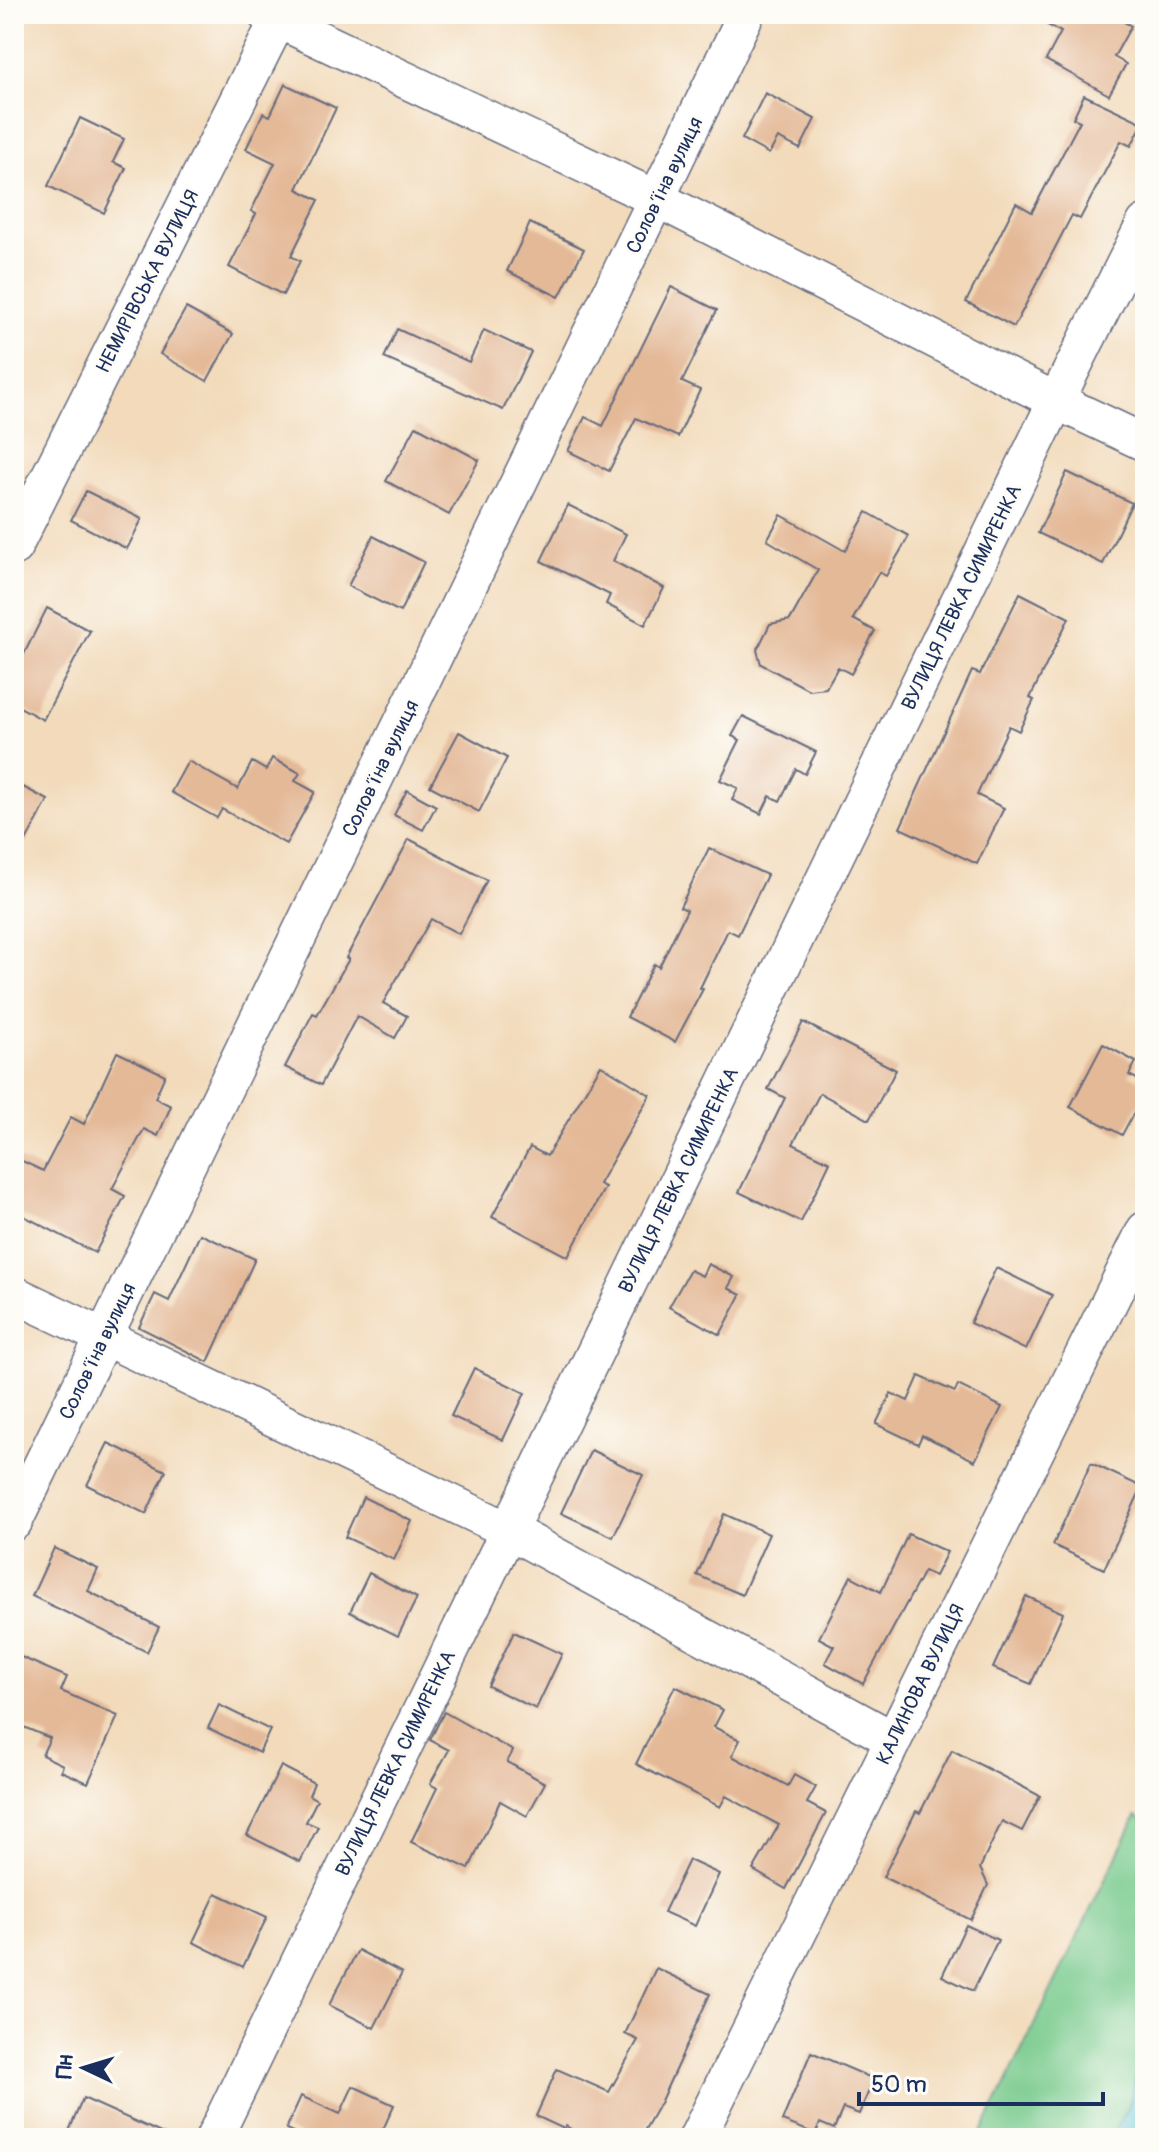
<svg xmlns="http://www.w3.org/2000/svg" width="1159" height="2152" viewBox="0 0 1159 2152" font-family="Pangolin,sans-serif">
<rect width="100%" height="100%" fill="#fdfcf7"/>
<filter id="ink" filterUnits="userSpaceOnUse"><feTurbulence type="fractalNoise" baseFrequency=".0125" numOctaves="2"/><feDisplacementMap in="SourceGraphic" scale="16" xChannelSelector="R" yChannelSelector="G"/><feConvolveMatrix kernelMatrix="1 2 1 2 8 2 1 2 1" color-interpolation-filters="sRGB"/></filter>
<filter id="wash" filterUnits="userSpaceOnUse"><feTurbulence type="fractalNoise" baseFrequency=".006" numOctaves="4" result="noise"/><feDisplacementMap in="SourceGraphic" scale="32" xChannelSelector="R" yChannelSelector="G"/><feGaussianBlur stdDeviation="1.8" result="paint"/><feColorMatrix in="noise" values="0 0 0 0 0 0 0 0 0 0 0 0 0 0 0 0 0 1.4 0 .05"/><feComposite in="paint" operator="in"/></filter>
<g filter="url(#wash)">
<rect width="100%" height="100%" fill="#f2daba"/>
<path fill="#76c98b" stroke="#487c74" stroke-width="2" d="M 1136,1816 L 1145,1820 L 1145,2018 L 1134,2093 L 1116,2130 L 1109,2138 L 979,2138 Z"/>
<path fill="#58c0d5" stroke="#3a789a" stroke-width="2" d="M 1145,2018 L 1145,2138 L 1109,2138 C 1145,2096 1130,2062 1145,2018 Z"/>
<g id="blocks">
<g fill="#e4b998">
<path d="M 1027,14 L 1110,14 L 1131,26 L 1114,57 L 1126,64 L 1109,95 L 1046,60 L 1061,32 Z"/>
<path d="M 285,84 L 336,108 L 297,189 L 319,200 L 291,256 L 300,261 L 283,295 L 229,267 L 256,214 L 251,211 L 275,163 L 246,149 L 263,113 L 270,116 Z"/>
<path d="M 765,93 L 815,119 L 800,149 L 778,138 L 769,154 L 742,139 Z"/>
<path d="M 1084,95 L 1143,123 L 1131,146 L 1121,141 L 1080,219 L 1072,215 L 1014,327 L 966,302 L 1016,203 L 1032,212 L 1080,121 L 1073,118 Z"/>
<path d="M 80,118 L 124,139 L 113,162 L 126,168 L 104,213 L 48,186 Z"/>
<path d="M 530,223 L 584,249 L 559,297 L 507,271 Z"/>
<path d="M 671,287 L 717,310 L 682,382 L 700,390 L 678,437 L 636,418 L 609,471 L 568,451 L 585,417 L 603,426 Z"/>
<path d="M 186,308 L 233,334 L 207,381 L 160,354 Z"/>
<path d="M 397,329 L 469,362 L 484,330 L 531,352 L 503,410 L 384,358 Z"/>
<path d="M 416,426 L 479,460 L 449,515 L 386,481 Z"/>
<path d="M 1067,472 L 1132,503 L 1103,564 L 1038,533 Z"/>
<path d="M 86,491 L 142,519 L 127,549 L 71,520 Z"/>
<path d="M 568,505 L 626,534 L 613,561 L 664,588 L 645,625 L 606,604 L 610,595 L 541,561 Z"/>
<path d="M 867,512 L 909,536 L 886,576 L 879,572 L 853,619 L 875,631 L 851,674 L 838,667 L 826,688 L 809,690 L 761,664 L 757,650 L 770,624 L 790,620 L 818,570 L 767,540 L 781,515 L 845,551 Z"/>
<path d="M 373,536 L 424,562 L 400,612 L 348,586 Z"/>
<path d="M 1020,593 L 1069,618 L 1030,698 L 1034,700 L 1019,731 L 1009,726 L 977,795 L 1004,808 L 977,864 L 900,828 L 972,671 L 980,674 Z"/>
<path d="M 47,608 L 90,631 L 43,720 L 14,704 L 14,674 Z"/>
<path d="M 743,716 L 816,752 L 805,774 L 796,769 L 780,801 L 770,796 L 761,814 L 732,800 L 738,788 L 720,780 L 740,740 L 732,736 Z"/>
<path d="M 459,732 L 507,758 L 479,812 L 430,786 Z"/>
<path d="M 272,758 L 300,773 L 295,781 L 315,792 L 286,844 L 222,809 L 217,818 L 171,792 L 188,761 L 238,789 L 252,762 L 266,770 Z"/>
<path d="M 23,787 L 48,800 L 14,864 L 14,805 Z"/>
<path d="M 407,790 L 436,806 L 423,830 L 394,815 Z"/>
<path d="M 409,839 L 487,880 L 459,934 L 431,919 L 383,1003 L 407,1016 L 395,1038 L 357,1016 L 321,1085 L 285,1067 L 313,1013 L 317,1015 L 349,959 L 346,958 Z"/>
<path d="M 709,848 L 767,875 L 738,935 L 728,930 L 700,988 L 703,989 L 675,1042 L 627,1017 L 654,964 L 659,967 L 687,910 L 680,907 Z"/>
<path d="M 803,1022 L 896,1070 L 869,1120 L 820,1093 L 793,1144 L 830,1162 L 801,1222 L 739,1192 L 785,1098 L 768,1089 Z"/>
<path d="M 1103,1044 L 1136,1062 L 1129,1075 L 1145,1083 L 1145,1092 L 1122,1135 L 1070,1107 Z"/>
<path d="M 117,1052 L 165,1075 L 155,1098 L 171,1106 L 158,1136 L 144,1129 L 112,1189 L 125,1196 L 95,1253 L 14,1211 L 14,1157 L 43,1171 L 71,1117 L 84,1124 Z"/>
<path d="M 601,1065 L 650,1095 L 599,1184 L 605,1187 L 568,1257 L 492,1217 L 530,1147 L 547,1156 Z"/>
<path d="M 200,1234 L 255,1259 L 208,1362 L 139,1327 L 155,1294 L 169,1301 Z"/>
<path d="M 708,1264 L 734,1277 L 728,1288 L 741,1295 L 720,1335 L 669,1307 L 690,1270 L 702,1276 Z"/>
<path d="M 996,1268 L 1052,1295 L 1026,1350 L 970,1323 Z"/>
<path d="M 474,1368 L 525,1393 L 503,1440 L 451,1416 Z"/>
<path d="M 919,1376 L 955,1392 L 958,1385 L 1002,1407 L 975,1461 L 922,1435 L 918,1444 L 876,1424 L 891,1393 L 908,1401 Z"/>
<path d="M 108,1443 L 166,1471 L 146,1514 L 87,1485 Z"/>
<path d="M 591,1450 L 643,1475 L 613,1537 L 561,1513 Z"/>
<path d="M 1091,1463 L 1142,1487 L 1104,1569 L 1053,1545 Z"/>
<path d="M 363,1497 L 412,1521 L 394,1560 L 345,1537 Z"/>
<path d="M 724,1514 L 769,1534 L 742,1595 L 697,1575 Z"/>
<path d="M 908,1534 L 947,1552 L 935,1576 L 924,1571 L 863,1684 L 825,1663 L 834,1646 L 819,1638 L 851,1576 L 881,1592 Z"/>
<path d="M 54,1548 L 98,1569 L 88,1591 L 159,1627 L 147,1652 L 32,1596 Z"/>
<path d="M 369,1573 L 417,1598 L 398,1636 L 350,1612 Z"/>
<path d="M 1026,1596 L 1063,1613 L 1031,1684 L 993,1668 Z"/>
<path d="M 514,1632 L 562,1654 L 536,1709 L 488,1686 Z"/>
<path d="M 14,1654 L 67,1677 L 61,1691 L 118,1716 L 88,1783 L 61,1771 L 63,1765 L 42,1755 L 50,1738 L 14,1723 Z"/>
<path d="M 675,1686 L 723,1710 L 714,1727 L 740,1740 L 732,1756 L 788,1786 L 794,1775 L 816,1787 L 807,1803 L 826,1813 L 786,1889 L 753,1870 L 779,1825 L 726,1796 L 720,1807 L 636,1764 Z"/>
<path d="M 219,1705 L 270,1730 L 259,1753 L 208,1728 Z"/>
<path d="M 444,1712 L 513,1751 L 507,1762 L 545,1783 L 527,1816 L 500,1801 L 469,1869 L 411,1842 L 437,1788 L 430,1784 L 449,1750 L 430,1740 Z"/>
<path d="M 952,1750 L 1040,1796 L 1022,1831 L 1002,1821 L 980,1868 L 988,1885 L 971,1920 L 883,1877 L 916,1811 L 920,1813 Z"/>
<path d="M 281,1766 L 314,1783 L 309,1795 L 317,1800 L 306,1822 L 318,1827 L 300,1862 L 247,1835 Z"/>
<path d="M 689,1860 L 719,1874 L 695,1926 L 664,1912 Z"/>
<path d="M 216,1893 L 267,1917 L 243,1967 L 193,1942 Z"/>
<path d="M 966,1925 L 998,1940 L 973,1991 L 942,1976 Z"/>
<path d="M 358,1950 L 402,1973 L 374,2028 L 329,2005 Z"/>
<path d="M 656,1968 L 710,1994 L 660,2103 L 640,2138 L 586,2138 L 566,2126 L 564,2129 L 536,2116 L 557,2069 L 609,2092 L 638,2040 L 625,2034 Z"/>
<path d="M 811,2052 L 874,2079 L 859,2114 L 843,2108 L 834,2129 L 820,2123 L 816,2134 L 782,2121 Z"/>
<path d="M 353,2086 L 394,2105 L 381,2134 L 389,2138 L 306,2138 L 286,2129 L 301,2096 L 340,2114 Z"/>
<path d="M 83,2098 L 172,2138 L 66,2138 Z"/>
</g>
</g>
</g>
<g filter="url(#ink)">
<use href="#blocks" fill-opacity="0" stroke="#666b7e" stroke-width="2"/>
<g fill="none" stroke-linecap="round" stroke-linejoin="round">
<defs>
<g id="minor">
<path d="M 266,14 L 657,199 L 1056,401 L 1145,443"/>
<path d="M 14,547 L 281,14"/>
<path d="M 14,1294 L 508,1530 L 892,1739"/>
<path d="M 14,1522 L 746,14"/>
<path d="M 214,2138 L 1056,401 L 1145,223"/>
<path d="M 697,2138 L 1145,1230"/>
</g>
</defs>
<use href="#minor" stroke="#666b7e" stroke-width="39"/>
<use href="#minor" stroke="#fff" stroke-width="36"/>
</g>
</g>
<g text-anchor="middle" stroke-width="6" stroke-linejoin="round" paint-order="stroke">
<g font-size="20" fill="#1b2f5e" stroke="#fdfcf7">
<text transform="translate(664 185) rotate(-64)" y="7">Соловʼїна вулиця</text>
<text transform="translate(147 281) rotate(-63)" y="7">НЕМИРІВСЬКА ВУЛИЦЯ</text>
<text transform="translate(961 597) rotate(-64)" y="7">ВУЛИЦЯ ЛЕВКА СИМИРЕНКА</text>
<text transform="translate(380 768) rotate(-64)" y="7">Соловʼїна вулиця</text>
<text transform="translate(678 1180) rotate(-64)" y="7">ВУЛИЦЯ ЛЕВКА СИМИРЕНКА</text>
<text transform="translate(97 1351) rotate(-64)" y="7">Соловʼїна вулиця</text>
<text transform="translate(920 1684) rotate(-64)" y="7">КАЛИНОВА ВУЛИЦЯ</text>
<text transform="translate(395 1763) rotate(-64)" y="7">ВУЛИЦЯ ЛЕВКА СИМИРЕНКА</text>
</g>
</g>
<rect width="1159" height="2152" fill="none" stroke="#fdfcf7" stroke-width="48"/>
<g transform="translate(84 2068) rotate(274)" stroke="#fdfcf7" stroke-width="6" paint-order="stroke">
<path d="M0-6L14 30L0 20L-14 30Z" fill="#1b2f5e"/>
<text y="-12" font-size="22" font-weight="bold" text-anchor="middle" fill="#1b2f5e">Пн</text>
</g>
<path d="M859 2092v12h244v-12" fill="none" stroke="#1b2f5e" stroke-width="4"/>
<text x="871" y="2092" font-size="24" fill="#1b2f5e" stroke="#fdfcf7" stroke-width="6" paint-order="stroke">50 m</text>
</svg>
